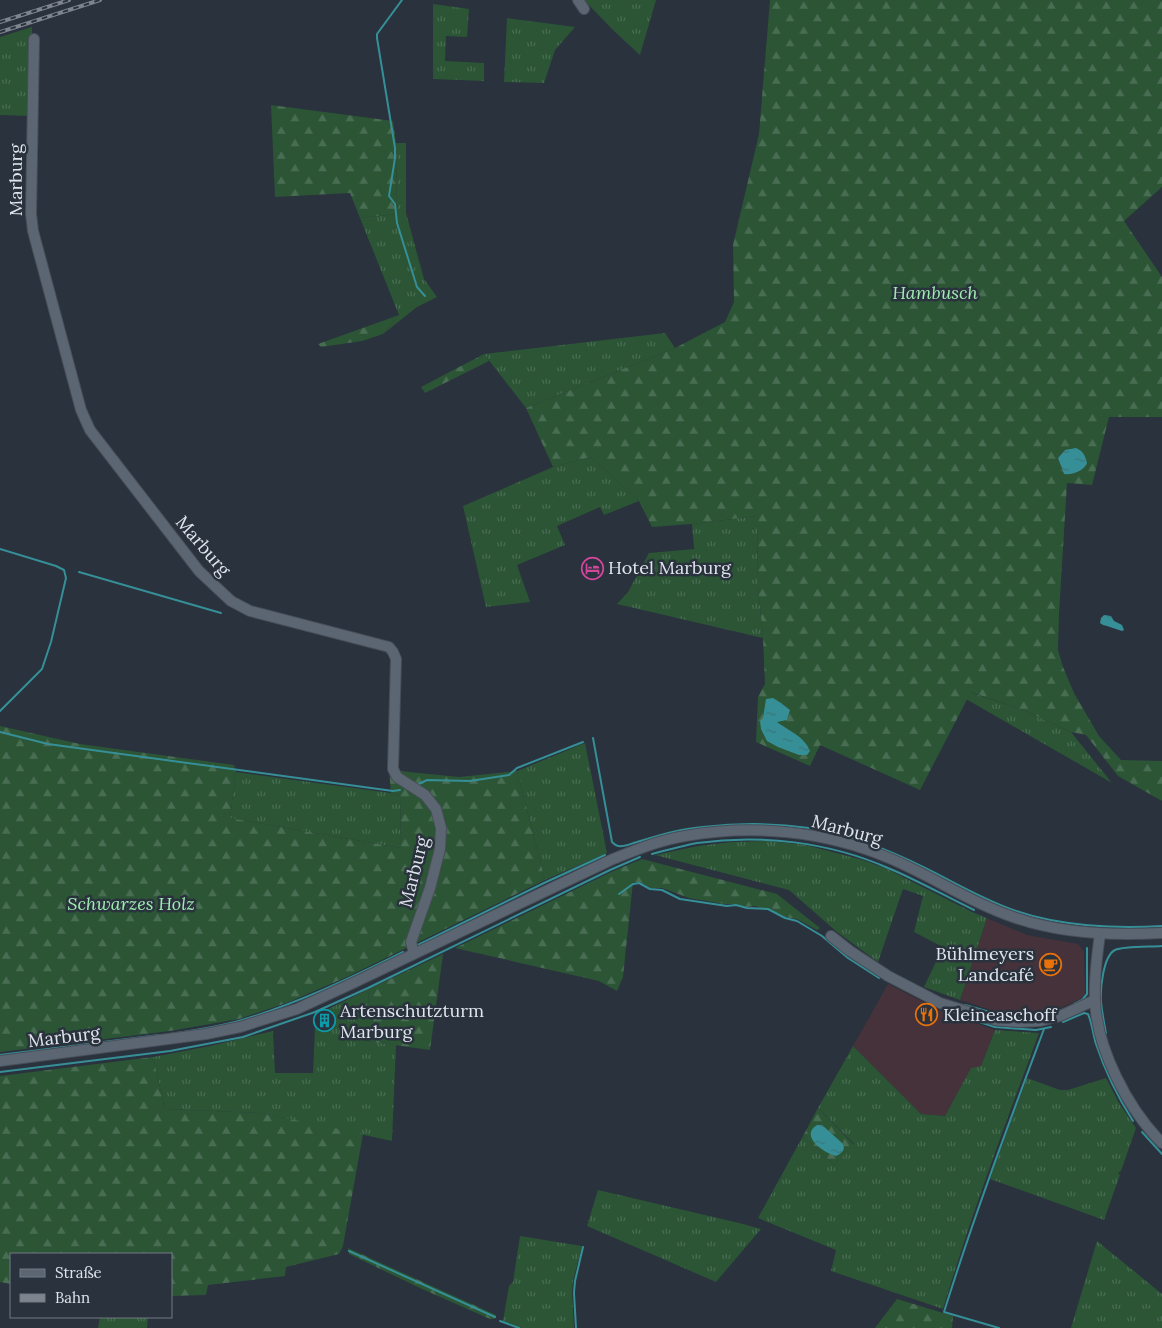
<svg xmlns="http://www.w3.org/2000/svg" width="1162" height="1328" viewBox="0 0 1162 1328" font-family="Lora,serif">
<defs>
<pattern id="grass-tufts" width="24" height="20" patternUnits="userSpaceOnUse" patternTransform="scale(1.25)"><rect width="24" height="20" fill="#2b5535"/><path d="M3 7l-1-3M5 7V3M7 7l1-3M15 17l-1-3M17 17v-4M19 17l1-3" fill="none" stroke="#496d53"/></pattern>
<pattern id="forest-firs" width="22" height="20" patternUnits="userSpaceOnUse" patternTransform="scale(1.25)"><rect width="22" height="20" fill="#2b5535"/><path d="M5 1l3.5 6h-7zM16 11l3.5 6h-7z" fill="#496d53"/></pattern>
<pattern id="water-ripples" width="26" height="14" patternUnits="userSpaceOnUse" patternTransform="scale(1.25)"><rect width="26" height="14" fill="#368f97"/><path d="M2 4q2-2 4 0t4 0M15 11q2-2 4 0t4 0" fill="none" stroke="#3b757b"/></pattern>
</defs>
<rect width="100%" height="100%" fill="#29323d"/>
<g fill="#45323b">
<path d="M 987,918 L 1027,935 L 1078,944 L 1084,951 L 1085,994 L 1080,999 L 1058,1009 L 1039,1015 L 1021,1016 L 997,1012 L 960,1000 Z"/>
<path d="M 888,984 L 939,1010 L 995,1030 L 981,1066 L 971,1069 L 945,1116 L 921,1114 L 853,1046 Z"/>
</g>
<g fill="url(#grass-tufts)">
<path d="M 584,0 L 656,0 L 640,55 L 614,31 Z"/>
<path d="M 433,4 L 469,9 L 467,37 L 446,36 L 445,61 L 484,63 L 484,81 L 433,79 Z"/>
<path d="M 507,18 L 575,27 L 555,50 L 544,83 L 504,82 Z"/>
<path d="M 32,27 L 31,116 L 0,115 L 0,37 Z"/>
<path d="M 396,143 L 406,143 L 406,213 L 424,279 L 437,297 L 417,307 L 383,334 L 399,315 L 360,218 L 397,214 Z"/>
<path d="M 665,333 L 675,348 L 526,408 L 484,354 Z"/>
<path d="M 591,457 L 639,501 L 604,515 L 600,507 L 557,526 L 565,545 L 517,565 L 530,602 L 486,607 L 463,506 L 553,467 Z"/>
<path d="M 757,516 L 758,586 L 763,638 L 617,604 L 628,592 L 649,553 L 694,549 L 692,524 Z"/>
<path d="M 970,692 L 1028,712 L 1071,732 L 1112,783 L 966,699 Z"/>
<path d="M 585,743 L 607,853 L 545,880 L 517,771 Z"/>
<path d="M 236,772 L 391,793 L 400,796 L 401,848 L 230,818 Z"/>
<path d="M 768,841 L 806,845 L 863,860 L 887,869 L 972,912 L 987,918 L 960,1000 L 924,987 L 943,947 L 914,932 L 923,896 L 903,889 L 878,962 L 837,932 L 789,890 L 655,855 L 698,846 L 732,842 Z"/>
<path d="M 369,989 L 366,1041 L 396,1045 L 392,1141 L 261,1113 L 165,1109 L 153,1057 L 210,1046 L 273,1031 L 275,1073 L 313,1073 L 315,1027 L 327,1022 L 324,1011 Z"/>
<path d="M 995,1030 L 1039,1033 C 1005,1125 971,1215 943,1309 L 831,1271 L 836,1250 L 758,1218 L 803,1136 L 834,1165 L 854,1144 L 818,1108 L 853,1046 L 921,1114 L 945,1116 L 971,1068 L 981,1066 Z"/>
<path d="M 1027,1078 L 1060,1090 L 1068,1090 L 1106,1078 L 1119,1103 L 1136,1128 L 1121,1171 L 1118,1173 L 1120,1175 L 1104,1220 L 990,1179 Z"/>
<path d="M 598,1190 L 739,1223 L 761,1229 L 716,1282 L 587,1226 Z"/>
<path d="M 520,1236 L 582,1246 L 573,1281 L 572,1293 L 574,1328 L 521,1328 L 503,1321 L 509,1286 L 513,1282 Z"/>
<path d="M 1097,1241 L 1162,1294 L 1162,1328 L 1071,1328 Z"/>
<path d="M 100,1317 L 142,1317 L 148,1318 L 147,1328 L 98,1328 Z"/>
</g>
<g fill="url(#forest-firs)" fill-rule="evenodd">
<path d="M 770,0 L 1162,0 L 1162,187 L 1124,221 L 1162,277 L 1162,417 L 1109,417 L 1092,485 L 1067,483 L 1059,614 L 1058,650 L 1063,667 L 1074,693 L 1099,736 L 1121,760 L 1162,761 L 1162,801 L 1118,776 L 1086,735 L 1071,732 L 1028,712 L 971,692 L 920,790 L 820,745 L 810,766 L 756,742 L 758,697 L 765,684 L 763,638 L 758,586 L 757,516 L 692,524 L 652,527 L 639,501 L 591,457 L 553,467 L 526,408 L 675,348 L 725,322 L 734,302 L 733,245 L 759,134 ZM 1065,450 L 1085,467 L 1069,474 L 1064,474 L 1058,458 Z"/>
<path d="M 271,105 L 393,121 L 396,143 L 397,214 L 360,218 L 350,193 L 275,197 Z"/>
<path d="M 399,315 L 383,334 L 362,341 L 321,347 L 318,344 Z"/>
<path d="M 484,354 L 489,361 L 425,393 L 421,387 Z"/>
<path d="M 0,726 L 80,744 L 234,765 L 236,772 L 230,818 L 401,848 L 400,796 L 391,793 L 389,770 L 459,777 L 517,771 L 545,880 L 349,976 L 289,1002 L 239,1019 L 170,1031 L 0,1052 Z"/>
<path d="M 642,859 L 777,894 L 820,928 L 817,930 L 797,919 L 785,917 L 775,912 L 769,908 L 761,908 L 755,906 L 747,907 L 735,904 L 724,904 L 689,898 L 662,888 L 651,888 L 640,882 L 633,882 L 623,977 L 617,991 L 599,981 L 455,948 L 611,872 Z"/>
<path d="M 443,954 L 430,1050 L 366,1041 L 369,989 Z"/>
<path d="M 153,1057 L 165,1109 L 261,1113 L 363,1134 L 343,1246 L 339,1254 L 286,1267 L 285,1276 L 208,1285 L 206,1295 L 171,1296 L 171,1254 L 11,1254 L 11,1284 L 0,1282 L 0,1076 Z"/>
<path d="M 818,1108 L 854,1145 L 834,1165 L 803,1136 Z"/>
<path d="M 348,1248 L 496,1315 L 495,1319 L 490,1319 L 420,1288 L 349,1254 Z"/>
<path d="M 897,1299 L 953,1316 L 952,1328 L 875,1328 Z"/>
</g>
<g fill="url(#water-ripples)">
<path d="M 1076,448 C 1083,451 1085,455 1087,463 C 1084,471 1072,475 1064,474 L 1058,458 L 1065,450 Z"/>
<path d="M 1104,615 L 1111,616 L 1114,621 L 1122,625 L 1124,630 L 1122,631 L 1107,626 L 1103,625 L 1100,623 L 1101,618 Z"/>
<path d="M 773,698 L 781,703 L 790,710 L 787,720 L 777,722 C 789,731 804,736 810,751 L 807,755 L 799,755 L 778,747 L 767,741 L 761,729 L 760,721 L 763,718 L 766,699 Z"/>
<path d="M 817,1125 L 822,1125 L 842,1143 C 847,1149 841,1154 836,1156 C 824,1153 799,1136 817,1125 Z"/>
</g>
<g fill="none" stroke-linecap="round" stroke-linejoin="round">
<g stroke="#368f97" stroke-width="2">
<path d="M 402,0 L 377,34 L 377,38 L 395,148 L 395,158 L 389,196 L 395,204 L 397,223 L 417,287 L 425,296"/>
<path d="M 0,549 L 56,566 L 64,570 L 66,578 L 51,642 L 42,669 L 0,711"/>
<path d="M 79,572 L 221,613"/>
<path d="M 0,732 L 48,744 L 393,791 L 400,790"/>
<path d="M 593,738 L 612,842 C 615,845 618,847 622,846 C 627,846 632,843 637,842 C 650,838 663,834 677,831 C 685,829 694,828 703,827 C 738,823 774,823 809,828 C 849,834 887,849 923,867 C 954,882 983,900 1016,911 C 1060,926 1115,929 1162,926"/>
<path d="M 417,785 L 427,780 L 470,781 L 509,775 L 517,768 L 583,742"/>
<path d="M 652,854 C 667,850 682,846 697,843 C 761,834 829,842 888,868 C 917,880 945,896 974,910"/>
<path d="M 619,894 L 633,884 L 639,883 L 650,889 L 662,890 L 680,899 L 727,906 L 736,905 L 747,908 L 768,909 L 785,918 L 797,921 L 822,936 L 848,958 L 879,978"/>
<path d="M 418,945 L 544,883 L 605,855"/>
<path d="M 1074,1004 L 1082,1000 L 1087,994 L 1087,948"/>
<path d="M 965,1005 L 997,1014 L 1009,1016"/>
<path d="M 1046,1014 L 1061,1010"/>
<path d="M 961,1016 L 995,1027 L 1036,1030 L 1051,1027"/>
<path d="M 1063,1022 L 1084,1013 L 1088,1014 C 1092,1023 1093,1034 1096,1044 C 1105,1071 1117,1096 1133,1121"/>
<path d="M 1106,1033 C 1104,1023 1102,1012 1101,1002 C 1100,990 1103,956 1115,950 C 1124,946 1151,947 1162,946"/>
<path d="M 171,1034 C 195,1030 219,1027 242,1020 C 298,1003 351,978 403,952"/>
<path d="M 0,1055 L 159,1035"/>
<path d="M 0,1072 L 170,1051 L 243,1037 L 315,1012 L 368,988 L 610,870 L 640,857"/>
<path d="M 1142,1132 L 1162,1154"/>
<path d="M 349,1251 L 495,1317"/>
<path d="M 500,1321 L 519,1328"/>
<path d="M 576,1328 L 574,1293 L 575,1281 L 583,1247"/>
<path d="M 999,1328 L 944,1312 C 974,1216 1009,1123 1044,1029"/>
</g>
<defs>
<g id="minor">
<path d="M 578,0 L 584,9"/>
<path d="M 34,39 L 31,214 L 33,231 L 81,410 L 90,430 L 199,571 L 231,601 L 250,611 L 389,647 L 393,652 L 396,659 L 393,769 L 397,777 L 425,795 L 436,809 L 441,828 L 440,849 L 430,888 L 411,942 L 414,953"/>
<path d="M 1100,934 C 1097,955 1094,977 1095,999 C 1096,1048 1128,1109 1162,1143"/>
<path d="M 831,936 L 850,951 L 888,976 L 940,1003 L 995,1020 L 1019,1022 L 1040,1021 L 1060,1016 L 1095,1000"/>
<path d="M 0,1061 L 206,1034 L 240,1027 L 297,1009 L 353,983 L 613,859 C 636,850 660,840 685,836 C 753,824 825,831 889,858 C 932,876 971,903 1016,918 C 1063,934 1113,936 1162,933"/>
</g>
</defs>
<use href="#minor" stroke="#484e58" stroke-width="12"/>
<use href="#minor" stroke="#5c6673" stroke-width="10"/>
<defs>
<g id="rail">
<path d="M 0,22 L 69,0"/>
<path d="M 0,32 L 100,0"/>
</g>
</defs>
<use href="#rail" stroke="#7d848d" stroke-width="4"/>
<use href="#rail" stroke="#29323d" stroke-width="2" stroke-dasharray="5.5" stroke-linecap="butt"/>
</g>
<defs>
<symbol id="hotel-ring" viewBox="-11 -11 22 22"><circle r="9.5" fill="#29323d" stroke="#d1479c" stroke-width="1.5"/><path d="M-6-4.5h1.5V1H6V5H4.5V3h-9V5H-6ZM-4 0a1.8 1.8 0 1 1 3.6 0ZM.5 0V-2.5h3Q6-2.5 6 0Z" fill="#d1479c"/></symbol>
<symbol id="cafe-ring" viewBox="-11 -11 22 22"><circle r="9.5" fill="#29323d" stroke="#e8710a" stroke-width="1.5"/><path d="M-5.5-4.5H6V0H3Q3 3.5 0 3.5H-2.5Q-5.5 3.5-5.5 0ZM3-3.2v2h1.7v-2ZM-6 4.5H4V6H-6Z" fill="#e8710a"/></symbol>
<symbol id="restaurant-ring" viewBox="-11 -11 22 22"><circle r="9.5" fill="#29323d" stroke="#e8710a" stroke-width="1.5"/><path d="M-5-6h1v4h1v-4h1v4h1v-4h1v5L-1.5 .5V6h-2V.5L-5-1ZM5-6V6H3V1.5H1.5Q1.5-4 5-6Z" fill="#e8710a"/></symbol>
<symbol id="building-ring" viewBox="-11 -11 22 22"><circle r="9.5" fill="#29323d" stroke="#0f9aa8" stroke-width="1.5"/><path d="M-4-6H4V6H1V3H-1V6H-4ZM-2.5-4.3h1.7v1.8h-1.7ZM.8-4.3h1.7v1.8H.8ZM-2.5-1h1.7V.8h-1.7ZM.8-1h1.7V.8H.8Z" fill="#0f9aa8"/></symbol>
</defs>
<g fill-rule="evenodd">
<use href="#hotel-ring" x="580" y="556" width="25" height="25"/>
<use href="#cafe-ring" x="1038" y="952" width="25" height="25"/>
<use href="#restaurant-ring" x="914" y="1002" width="25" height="25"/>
<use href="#building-ring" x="312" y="1008" width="25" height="25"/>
</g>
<g text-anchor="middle" stroke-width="5" stroke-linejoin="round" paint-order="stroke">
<g font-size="18" fill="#e0e5ed" stroke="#29323d">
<text transform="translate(16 180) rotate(-90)" y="6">Marburg</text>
<text transform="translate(203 546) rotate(49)" y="6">Marburg</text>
<text transform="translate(847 830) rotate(15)" y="6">Marburg</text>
<text transform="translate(414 872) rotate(-76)" y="6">Marburg</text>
<text transform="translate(64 1037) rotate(-7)" y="6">Marburg</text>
</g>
<g font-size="18" font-style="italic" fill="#9fedb0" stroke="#29323d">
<text x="935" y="299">Hambusch</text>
<text x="131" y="910">Schwarzes Holz</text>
</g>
<g font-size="18" fill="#e0e5ed" stroke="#29323d" text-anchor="start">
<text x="608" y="574">Hotel Marburg</text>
<text x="1034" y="960" text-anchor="end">Bühlmeyers<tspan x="1034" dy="21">Landcafé</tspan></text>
<text x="340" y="1017">Artenschutzturm<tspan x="340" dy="21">Marburg</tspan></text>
<text x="943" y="1021">Kleineaschoff</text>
</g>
</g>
<rect x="10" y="1253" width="162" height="65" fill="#29323d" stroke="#727a83"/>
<rect x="20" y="1269" width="25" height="8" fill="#5c6673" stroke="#727a83"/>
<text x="55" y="1278" font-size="15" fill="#e0e5ed">Straße</text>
<rect x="20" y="1294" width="25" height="8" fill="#7d848d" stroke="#727a83"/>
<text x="55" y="1303" font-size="15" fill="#e0e5ed">Bahn</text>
</svg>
